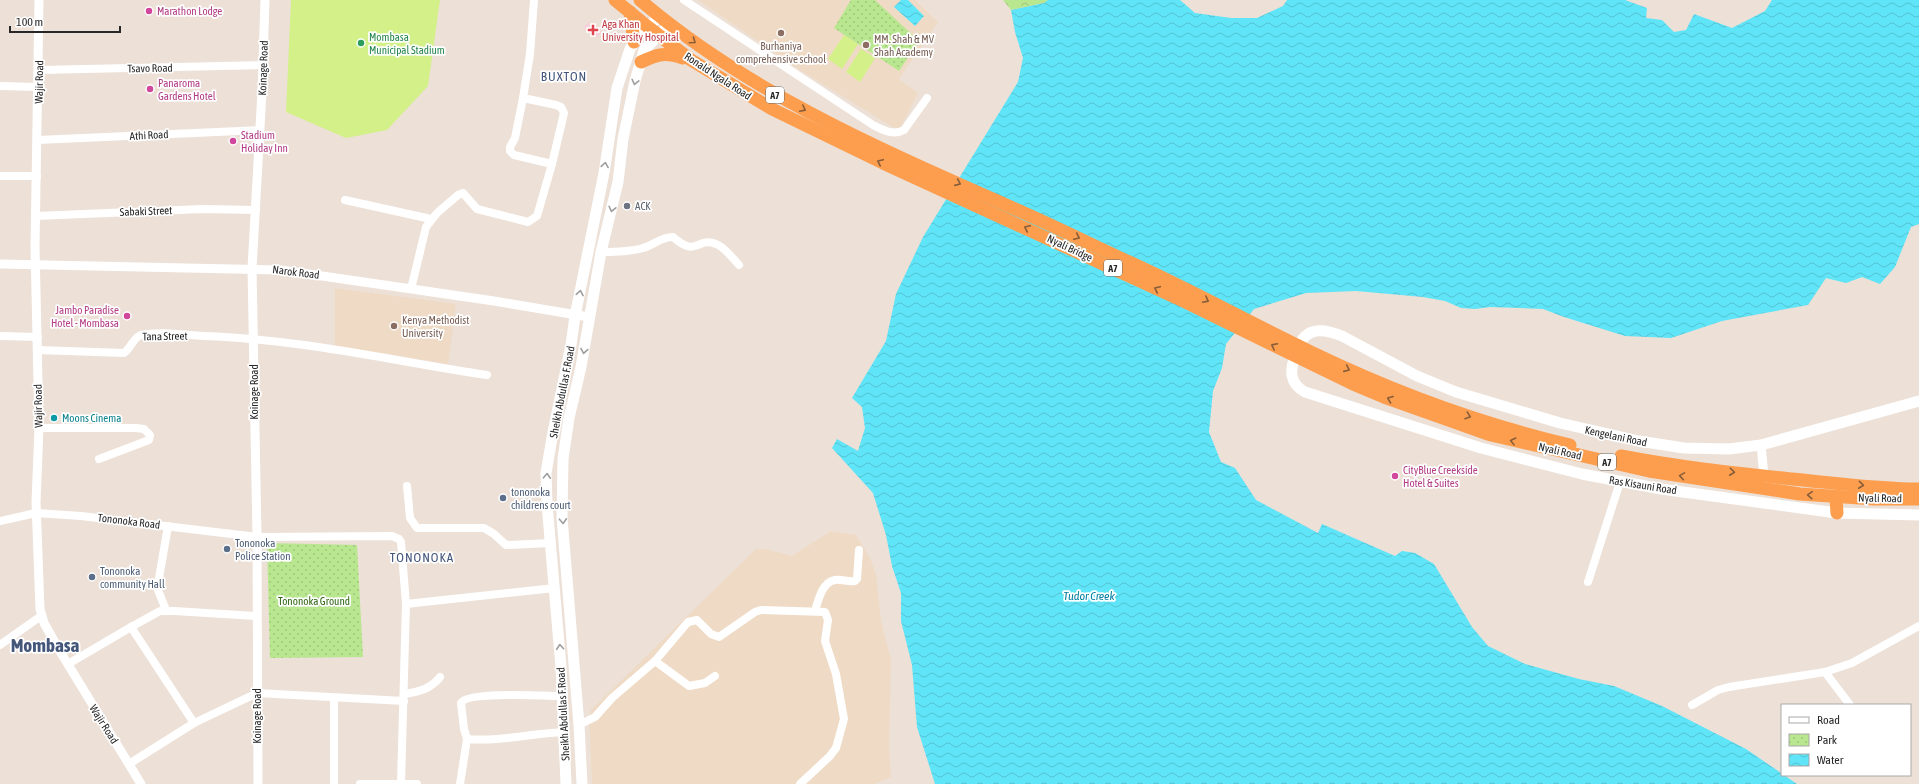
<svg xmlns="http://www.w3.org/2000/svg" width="1919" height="784" viewBox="0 0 1919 784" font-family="'Asap Condensed',sans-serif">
<defs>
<pattern id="forest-crowns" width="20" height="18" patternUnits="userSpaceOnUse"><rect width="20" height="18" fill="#b9e78f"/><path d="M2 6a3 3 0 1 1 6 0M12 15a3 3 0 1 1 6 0" fill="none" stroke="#9fc67b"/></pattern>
<pattern id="park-dots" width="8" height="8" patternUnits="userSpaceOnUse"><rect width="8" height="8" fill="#b9e78f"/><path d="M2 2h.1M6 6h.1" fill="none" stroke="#9fc67b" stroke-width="1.8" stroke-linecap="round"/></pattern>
<pattern id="water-waves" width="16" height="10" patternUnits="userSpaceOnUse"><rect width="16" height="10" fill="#60e4f7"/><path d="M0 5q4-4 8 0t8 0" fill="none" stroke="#53c4d4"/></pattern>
</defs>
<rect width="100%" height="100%" fill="#ece0d7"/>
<g fill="#efdbc5">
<path d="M 698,0 L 915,0 L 938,22 L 899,79 L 918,93 L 899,131 L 795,67 Z"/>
<path d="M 335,288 L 456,304 L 448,364 L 389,354 L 335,348 Z"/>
<path d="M 831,531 L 856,535 L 870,558 L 876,575 L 881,621 L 891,660 L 889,748 L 891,777 L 874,784 L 592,784 L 589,720 L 591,710 L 756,549 L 765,549 L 792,556 Z"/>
</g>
<path fill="#f4d3d9" d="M 588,22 L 602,32 L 597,38 L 583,28 Z"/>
<path fill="url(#forest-crowns)" d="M 1003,0 L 1048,0 L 1044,3 L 1011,10 Z"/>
<g fill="url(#park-dots)">
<path d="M 851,0 L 875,0 L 919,41 L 899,71 L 834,28 Z"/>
<path d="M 267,543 L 357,545 L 363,657 L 270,658 Z"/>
</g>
<g fill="#d3f089">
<path d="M 291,0 L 440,0 L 428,86 L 387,130 L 346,138 L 286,112 Z"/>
<path d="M 844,35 L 858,44 L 842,69 L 828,59 Z"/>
<path d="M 861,49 L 875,58 L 860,82 L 846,72 Z"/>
</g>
<g fill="url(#water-waves)">
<path d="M 901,0 L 908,0 L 924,16 L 915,26 L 894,7 Z"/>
<path d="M 1048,0 L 1180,0 L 1195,13 L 1231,18 L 1257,18 L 1283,6 L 1287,0 L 1625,0 L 1647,8 L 1646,18 L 1662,20 L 1674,32 L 1686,30 L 1694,14 L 1732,28 L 1765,11 L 1772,0 L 1919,0 L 1919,224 L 1911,227 L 1895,267 L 1880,284 L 1862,277 L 1846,283 L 1826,278 L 1808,305 L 1722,321 L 1671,338 L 1625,336 L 1564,317 L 1543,309 L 1490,307 L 1475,309 L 1461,308 L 1445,301 L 1423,297 L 1356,291 L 1306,293 L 1254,309 L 1226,344 L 1222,368 L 1213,391 L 1209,432 L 1221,462 L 1235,468 L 1256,500 L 1318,533 L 1322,524 L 1395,556 L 1402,551 L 1415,553 L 1434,564 L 1472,627 L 1488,646 L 1525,664 L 1579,679 L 1614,686 L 1662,706 L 1746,749 L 1797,784 L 935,784 L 917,727 L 912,665 L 901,621 L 901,593 L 892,566 L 886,535 L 873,493 L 832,448 L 837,439 L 858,451 L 865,428 L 862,407 L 852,398 L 886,341 L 896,294 L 923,237 L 1018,82 L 1023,58 L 1015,32 L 1011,10 L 1044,3 Z"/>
</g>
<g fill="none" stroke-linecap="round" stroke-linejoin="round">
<g stroke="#fff" stroke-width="8">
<path d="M 684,0 L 873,125 C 883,130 893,136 904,130 L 927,98"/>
<path d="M 39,70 L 262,65"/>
<path d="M 0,86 L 38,87"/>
<path d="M 523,98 L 515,138 L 510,147 L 510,151 L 514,155 L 552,164"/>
<path d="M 38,140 L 260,130"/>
<path d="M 0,176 L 37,176"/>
<path d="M 345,200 L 431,219"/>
<path d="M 36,216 L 203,209 L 256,210"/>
<path d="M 601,252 C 615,252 630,252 643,248 C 655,245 660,237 673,237 C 698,259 696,236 716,244 C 725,247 732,258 739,265"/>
<path d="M 411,289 L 426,227 L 437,213 L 458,195 L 463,193 L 477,209 L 528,222 L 537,216 L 552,164 L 564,113 L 561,107 L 556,105 L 523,98 L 530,54 L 534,0"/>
<path d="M 0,336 L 38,337"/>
<path d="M 37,350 L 124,353 C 131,348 133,338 141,335 C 161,331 184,335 204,336 C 300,339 393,361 487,375"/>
<path d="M 39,428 L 136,428 L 144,429 L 150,435 L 149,440 L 99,459"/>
<path d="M 407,486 L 410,518 L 417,528 L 484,528 L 494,534 L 506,545 L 551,543"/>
<path d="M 0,521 L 36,513 L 81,516 L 257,537 L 392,536 L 399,539 L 401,542 L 406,604 L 555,588"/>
<path d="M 1588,582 L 1620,482"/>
<path d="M 166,610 L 158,590 L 158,584 L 168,526"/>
<path d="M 815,611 C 818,601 822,582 835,580 C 841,579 848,582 855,581 L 857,579 L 859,550"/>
<path d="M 131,627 L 194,723"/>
<path d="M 0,645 L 41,616"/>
<path d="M 655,661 L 689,686 L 705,683 L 715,676"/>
<path d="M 68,664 L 131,627 L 160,611 L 174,611 L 256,616"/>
<path d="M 1825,672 L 1850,705"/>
<path d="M 404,694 C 418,692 431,689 440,677"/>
<path d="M 562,696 C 546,696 467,691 461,703 L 464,729 L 467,739 C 499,742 533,733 565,732"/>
<path d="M 334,698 L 334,784"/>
<path d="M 1692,705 L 1718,690 L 1729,687 L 1825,672 L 1852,663 L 1919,626"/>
<path d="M 579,725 L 595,717 L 612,698 L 655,661 L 688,622 L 697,620 L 711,634 L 719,637 L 755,612 L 761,610 L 825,612 L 828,620 L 825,641 L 836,674 L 844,719 L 836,748 L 830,756 L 800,784"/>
<path d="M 129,764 L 194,723 L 257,693 L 404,701"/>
<path d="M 401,783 L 406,604"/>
<path d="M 360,784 L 417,784"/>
<path d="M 460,784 L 467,739"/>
</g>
<g stroke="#fff" stroke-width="9">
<path d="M 39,0 L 35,247 L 39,428 L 36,502 L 40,609 L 44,623 L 58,648 L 141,784"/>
<path d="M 0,264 L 281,270 L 494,301 L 589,317"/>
<path d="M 1761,445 L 1764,476"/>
<path d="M 258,784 L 257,537 L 252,268 L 262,92 L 265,0"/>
</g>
<g stroke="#fff" stroke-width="11">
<path d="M 1919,401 L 1761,445 L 1729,449 L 1684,448 L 1639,441 L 1560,423 L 1456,392 L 1417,376 L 1342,336 C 1317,326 1303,329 1295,355 C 1290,371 1289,383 1305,392 L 1481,448 L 1582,474 L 1661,489 L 1837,513 L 1919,515"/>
<path d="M 566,784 L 561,667 L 547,504 L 546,473 L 553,432 L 571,345 L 575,316 L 604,173 L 617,88 L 630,49 L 640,34 L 659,17"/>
<path d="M 582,784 L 579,725 L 562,518 L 563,459 L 569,418 L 581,367 L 601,252 L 618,182 L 623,139 L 635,81 L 644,50 L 670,24"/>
</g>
<g stroke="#fd9e4e" stroke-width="13">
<path d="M 615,0 L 648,27 L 691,60 L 772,109 L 883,163 L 1177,298 L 1353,384 L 1384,397 L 1491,435 L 1649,471 L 1800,494 L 1875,499 L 1919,499"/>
<path d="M 640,0 C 748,92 877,148 1006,205 C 1048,223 1088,243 1129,262 C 1191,290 1250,323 1311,352 C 1394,392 1481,424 1570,445"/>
<path d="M 630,12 L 634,42"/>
<path d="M 641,62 C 658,54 665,52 683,58"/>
<path d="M 1621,456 C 1677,467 1735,473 1792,479 C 1834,483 1877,489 1919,489"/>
<path d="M 1836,497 L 1837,513"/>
</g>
</g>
<defs><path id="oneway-chevron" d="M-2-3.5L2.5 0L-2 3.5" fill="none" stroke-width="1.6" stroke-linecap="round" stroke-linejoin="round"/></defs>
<g stroke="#875d39">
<use href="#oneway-chevron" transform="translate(693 41) rotate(35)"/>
<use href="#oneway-chevron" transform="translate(803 109) rotate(27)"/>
<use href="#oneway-chevron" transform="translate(880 162) rotate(-155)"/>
<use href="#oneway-chevron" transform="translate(958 183) rotate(24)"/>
<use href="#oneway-chevron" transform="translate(1027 228) rotate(-155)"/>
<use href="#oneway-chevron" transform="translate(1077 237) rotate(25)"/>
<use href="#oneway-chevron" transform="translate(1157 289) rotate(-155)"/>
<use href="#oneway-chevron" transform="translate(1206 300) rotate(27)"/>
<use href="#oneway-chevron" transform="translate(1274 346) rotate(-153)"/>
<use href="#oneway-chevron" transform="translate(1347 369) rotate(24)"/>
<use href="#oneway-chevron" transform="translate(1390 399) rotate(-159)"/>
<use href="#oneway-chevron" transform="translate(1468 416) rotate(19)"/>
<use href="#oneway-chevron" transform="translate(1513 441) rotate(-166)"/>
<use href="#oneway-chevron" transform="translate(1732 472) rotate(6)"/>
<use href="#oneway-chevron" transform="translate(1682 476) rotate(-171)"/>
<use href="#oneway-chevron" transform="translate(1861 485) rotate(6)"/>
<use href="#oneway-chevron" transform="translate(1810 495) rotate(-176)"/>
</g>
<g stroke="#9e9e9e">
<use href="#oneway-chevron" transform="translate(635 82) rotate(104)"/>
<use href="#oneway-chevron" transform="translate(605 165) rotate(-81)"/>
<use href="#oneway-chevron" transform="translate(612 209) rotate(103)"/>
<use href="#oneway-chevron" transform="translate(580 293) rotate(-79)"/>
<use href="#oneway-chevron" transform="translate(584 351) rotate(100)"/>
<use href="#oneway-chevron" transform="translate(547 476) rotate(-87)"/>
<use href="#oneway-chevron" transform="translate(563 521) rotate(87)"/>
<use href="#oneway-chevron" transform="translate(560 647) rotate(-95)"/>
</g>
<g fill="#d1479c" stroke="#fff" stroke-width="1.5">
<circle cx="149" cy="11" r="4"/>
<circle cx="150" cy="89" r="4"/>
<circle cx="233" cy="141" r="4"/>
<circle cx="127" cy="316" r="4"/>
<circle cx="1395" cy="476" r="4"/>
</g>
<path fill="#e0444e" stroke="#fff" stroke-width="1.5" d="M591 24h4v4h4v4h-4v4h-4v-4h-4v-4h4z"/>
<g fill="#8d6e63" stroke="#fff" stroke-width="1.5">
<circle cx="781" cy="33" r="4"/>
<circle cx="866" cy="45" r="4"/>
<circle cx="394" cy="326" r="4"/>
</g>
<circle fill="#2e9e5b" stroke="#fff" stroke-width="1.5" cx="361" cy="43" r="4"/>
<circle fill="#6b7280" stroke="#fff" stroke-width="1.5" cx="627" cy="206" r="4"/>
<circle fill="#0f9aa8" stroke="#fff" stroke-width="1.5" cx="54" cy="418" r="4"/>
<g fill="#5c6f8a" stroke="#fff" stroke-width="1.5">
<circle cx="503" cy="498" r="4"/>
<circle cx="227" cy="549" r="4"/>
<circle cx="92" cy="577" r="4"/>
</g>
<g text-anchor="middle" stroke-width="3.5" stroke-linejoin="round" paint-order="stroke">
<g fill="#fff" stroke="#686868" stroke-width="1">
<rect x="766" y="87" width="18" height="16" rx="3"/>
<rect x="1104" y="260" width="18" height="16" rx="3"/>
<rect x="1598" y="454" width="18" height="16" rx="3"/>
</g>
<g font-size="10" font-weight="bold" fill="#272727">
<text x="775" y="99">A7</text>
<text x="1113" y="272">A7</text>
<text x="1607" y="466">A7</text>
</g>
<g font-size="11" fill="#b23c85" stroke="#fff" text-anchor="start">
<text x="157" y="15">Marathon Lodge</text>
<text x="158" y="87">Panaroma<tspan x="158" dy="13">Gardens Hotel</tspan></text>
<text x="241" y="139">Stadium<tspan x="241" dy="13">Holiday Inn</tspan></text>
<text x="119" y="314" text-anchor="end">Jambo Paradise<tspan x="119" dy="13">Hotel - Mombasa</tspan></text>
<text x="1403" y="474">CityBlue Creekside<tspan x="1403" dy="13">Hotel &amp; Suites</tspan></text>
</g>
<g font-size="11" fill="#be3a42" stroke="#fff" text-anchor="start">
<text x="602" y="28">Aga Khan<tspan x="602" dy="13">University Hospital</tspan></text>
</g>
<g font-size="11" fill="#27864d" stroke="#fff" text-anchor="start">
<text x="369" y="41">Mombasa<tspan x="369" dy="13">Municipal Stadium</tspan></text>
</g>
<g font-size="11" fill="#785e54" stroke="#fff" text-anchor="start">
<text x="874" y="43">MM. Shah &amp; MV<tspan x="874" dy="13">Shah Academy</tspan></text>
<text x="781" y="50" text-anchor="middle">Burhaniya<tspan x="781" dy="13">comprehensive school</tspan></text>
<text x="402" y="324">Kenya Methodist<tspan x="402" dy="13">University</tspan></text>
</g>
<g font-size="11" fill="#272727" stroke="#fff">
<text transform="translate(150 68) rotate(-1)" y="4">Tsavo Road</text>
<text transform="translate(263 68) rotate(-88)" y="4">Koinage Road</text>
<text transform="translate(718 76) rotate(33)" y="4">Ronald Ngala Road</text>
<text transform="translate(39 82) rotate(-89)" y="4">Wajir Road</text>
<text transform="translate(149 135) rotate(-3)" y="4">Athi Road</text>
<text transform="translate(146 211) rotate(-2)" y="4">Sabaki Street</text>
<text transform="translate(1070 248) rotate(25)" y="4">Nyali Bridge</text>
<text transform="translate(296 272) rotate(7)" y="4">Narok Road</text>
<text transform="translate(165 336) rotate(-1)" y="4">Tana Street</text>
<text transform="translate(254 392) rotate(-90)" y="4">Koinage Road</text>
<text transform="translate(562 392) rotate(-79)" y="4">Sheikh Abdullas F.Road</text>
<text transform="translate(38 406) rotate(-91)" y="4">Wajir Road</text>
<text transform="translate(1616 436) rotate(12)" y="4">Kengelani Road</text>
<text transform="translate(1560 451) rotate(13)" y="4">Nyali Road</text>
<text transform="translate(1643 485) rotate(9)" y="4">Ras Kisauni Road</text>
<text transform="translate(1880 498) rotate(1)" y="4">Nyali Road</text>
<text transform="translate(129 521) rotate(7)" y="4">Tononoka Road</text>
<text transform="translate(563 714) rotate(-93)" y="4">Sheikh Abdullas F.Road</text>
<text transform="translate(257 716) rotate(-90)" y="4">Koinage Road</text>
<text transform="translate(104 724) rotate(58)" y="4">Wajir Road</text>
</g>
<g font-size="11" fill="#5b616d" stroke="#fff" text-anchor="start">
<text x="635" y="210">ACK</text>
</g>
<g font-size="11" fill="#0d838f" stroke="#fff" text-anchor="start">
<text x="62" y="422">Moons Cinema</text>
</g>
<g font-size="11" fill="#4e5e75" stroke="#fff" text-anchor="start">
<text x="511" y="496">tononoka<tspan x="511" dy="13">childrens court</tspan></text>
<text x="235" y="547">Tononoka<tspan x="235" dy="13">Police Station</tspan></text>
<text x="100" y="575">Tononoka<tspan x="100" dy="13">community Hall</tspan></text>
</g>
<g font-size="11" fill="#316813" stroke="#fff">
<text x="314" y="605">Tononoka Ground</text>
</g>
<g font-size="12" font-style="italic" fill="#0380a0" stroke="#fff">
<text x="1089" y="600">Tudor Creek</text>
</g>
<g font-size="13" letter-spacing="1" fill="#45567b" stroke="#fff">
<text x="564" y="81">BUXTON</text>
<text x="422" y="562">TONONOKA</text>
</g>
<g font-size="19" font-weight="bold" fill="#45567b" stroke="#fff">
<text x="45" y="652">Mombasa</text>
</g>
</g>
<rect x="1781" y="704" width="130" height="72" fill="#ffffff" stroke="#a9a9a9"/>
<rect x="1789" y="717" width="20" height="6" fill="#ffffff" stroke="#a9a9a9"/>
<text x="1817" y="724" font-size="12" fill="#272727">Road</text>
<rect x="1789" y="734" width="20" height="12" fill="url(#park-dots)" stroke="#a9a9a9"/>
<text x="1817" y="744" font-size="12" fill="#272727">Park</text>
<rect x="1789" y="754" width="20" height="12" fill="url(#water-waves)" stroke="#a9a9a9"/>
<text x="1817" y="764" font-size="12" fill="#272727">Water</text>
<path d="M10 26v6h110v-6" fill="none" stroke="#272727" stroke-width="2"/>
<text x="16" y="26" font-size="12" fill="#272727" stroke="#ffffff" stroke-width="3" paint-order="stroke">100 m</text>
</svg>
